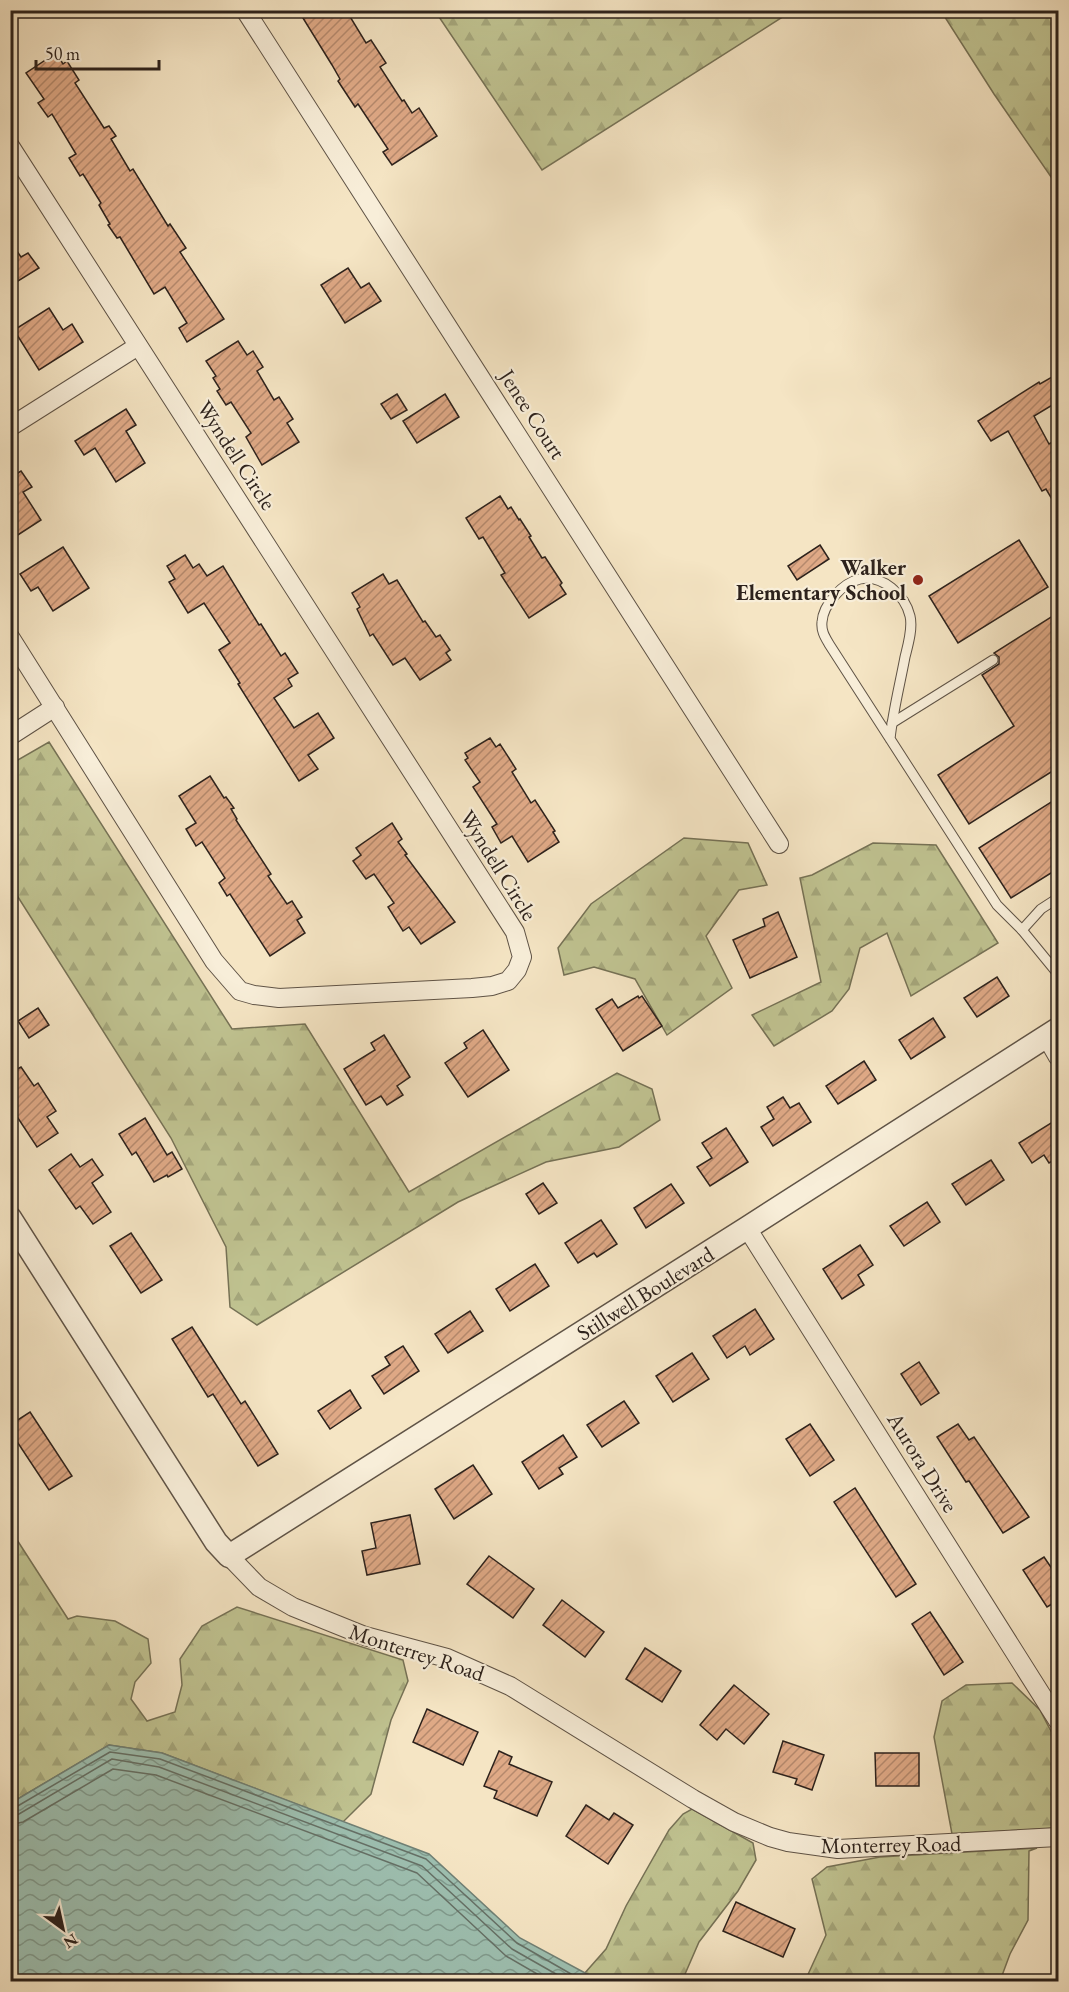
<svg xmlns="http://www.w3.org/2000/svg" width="1069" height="1992" viewBox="0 0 1069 1992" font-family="'EB Garamond',serif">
<defs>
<pattern id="forest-firs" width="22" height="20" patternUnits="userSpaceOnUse" patternTransform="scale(1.5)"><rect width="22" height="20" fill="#c0c391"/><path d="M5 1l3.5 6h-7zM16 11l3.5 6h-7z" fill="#a5a77c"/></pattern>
<pattern id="water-waves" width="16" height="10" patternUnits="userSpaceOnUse" patternTransform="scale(1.5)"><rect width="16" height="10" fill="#9dbfb0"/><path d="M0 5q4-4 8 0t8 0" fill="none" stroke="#809b8e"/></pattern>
<pattern id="building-hatch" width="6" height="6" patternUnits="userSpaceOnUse" patternTransform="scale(1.5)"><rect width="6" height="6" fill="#dfa986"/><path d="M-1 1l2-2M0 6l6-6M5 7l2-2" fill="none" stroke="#b5896d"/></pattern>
</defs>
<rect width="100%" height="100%" fill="#f5e5c4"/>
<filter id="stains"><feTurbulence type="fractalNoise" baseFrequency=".00333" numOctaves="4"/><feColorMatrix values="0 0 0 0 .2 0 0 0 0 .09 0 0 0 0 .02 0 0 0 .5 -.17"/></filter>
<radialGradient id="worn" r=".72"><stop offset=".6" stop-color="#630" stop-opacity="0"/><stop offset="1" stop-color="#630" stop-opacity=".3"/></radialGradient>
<g fill="url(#forest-firs)" stroke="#767256" stroke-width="1.5">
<path d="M 435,11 L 792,11 L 542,170 Z"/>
<path d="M 941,11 L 1058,11 L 1058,187 L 994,94 Z"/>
<path d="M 49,742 L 232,1029 L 305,1024 L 409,1192 L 617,1073 L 652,1089 L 660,1120 L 619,1147 L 546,1162 L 458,1202 L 257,1325 L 230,1307 L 226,1247 L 171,1138 L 11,886 L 11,764 Z"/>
<path d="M 684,838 L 748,843 L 767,885 L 739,890 L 706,936 L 732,988 L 667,1035 L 635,979 L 594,967 L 564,975 L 558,948 L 591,904 Z"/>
<path d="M 873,843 L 936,845 L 998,943 L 911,996 L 887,933 L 860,948 L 849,989 L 832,1011 L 774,1046 L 752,1015 L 821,982 L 800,878 L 812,875 Z"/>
<path d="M 10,1529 L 68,1619 L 77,1616 L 115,1621 L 148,1639 L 151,1663 L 135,1682 L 131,1699 L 147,1721 L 175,1712 L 182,1685 L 180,1659 L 202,1626 L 237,1607 L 403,1660 L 408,1681 L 391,1720 L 371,1794 L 343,1822 L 162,1753 L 109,1745 L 11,1803 Z"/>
<path d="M 1012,1683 L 1040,1710 L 1058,1745 L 1058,1828 L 952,1834 L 934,1737 L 942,1701 L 966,1685 Z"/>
<path d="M 692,1809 L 753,1843 L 756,1860 L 738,1891 L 699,1942 L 682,1981 L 600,1981 L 584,1974 L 606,1949 L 626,1906 L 669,1830 L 683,1814 Z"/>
<path d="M 1037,1848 L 1029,1851 L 1028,1920 L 1010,1954 L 1000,1981 L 805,1981 L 826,1935 L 812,1879 L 827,1867 L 880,1857 Z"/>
</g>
<path fill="url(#water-waves)" stroke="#708075" stroke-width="1.5" d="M 109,1745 L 162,1753 L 429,1854 L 520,1938 L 600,1981 L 11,1981 L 11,1803 Z"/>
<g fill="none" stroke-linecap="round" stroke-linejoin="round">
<g stroke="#657066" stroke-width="1.5">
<path d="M 10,1808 L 16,1807 L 110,1752 L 160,1759 L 426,1859 L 517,1943 L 585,1982"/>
<path d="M 10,1816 L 19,1814 L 112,1759 L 159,1767 L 422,1866 L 512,1949 L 570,1982"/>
<path d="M 10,1825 L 23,1822 L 113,1769 L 156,1775 L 417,1873 L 506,1956 L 551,1982"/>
</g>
</g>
<g fill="url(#building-hatch)" stroke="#2d221c" stroke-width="1.5">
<path d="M 298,10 L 346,10 L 366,43 L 371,40 L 386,63 L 380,67 L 402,101 L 404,100 L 412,113 L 419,108 L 437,136 L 392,165 L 383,152 L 388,149 L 358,104 L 355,107 L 338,81 L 340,79 L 332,65 Z"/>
<path d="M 56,53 L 63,64 L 67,61 L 79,80 L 75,83 L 104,128 L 109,126 L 116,136 L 111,139 L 130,171 L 133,169 L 168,226 L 170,224 L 186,248 L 180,252 L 224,319 L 187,342 L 179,328 L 187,323 L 165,287 L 154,294 L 120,237 L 117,238 L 108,225 L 110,224 L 99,205 L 101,203 L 83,174 L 80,176 L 69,158 L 76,154 L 52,114 L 48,117 L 38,103 L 44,99 L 26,73 Z"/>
<path d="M 10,241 L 21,257 L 28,253 L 39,268 L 10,286 Z"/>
<path d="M 348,268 L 361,288 L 369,283 L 381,301 L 345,323 L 321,285 Z"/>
<path d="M 49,308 L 63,330 L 72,324 L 83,342 L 39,370 L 14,330 Z"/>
<path d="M 238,341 L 247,355 L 253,351 L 263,367 L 257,371 L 274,400 L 279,397 L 293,419 L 287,423 L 299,442 L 262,465 L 246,437 L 251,433 L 231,402 L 226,405 L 217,391 L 220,389 L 213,378 L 216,376 L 206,361 Z"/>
<path d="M 1059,373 L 1059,401 L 1034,416 L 1049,444 L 1059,438 L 1059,511 L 1046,489 L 1042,491 L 1008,431 L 991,441 L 978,421 L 1039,382 L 1040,384 Z"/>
<path d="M 397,394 L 407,410 L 391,419 L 381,404 Z"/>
<path d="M 445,394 L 459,417 L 417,443 L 403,421 Z"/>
<path d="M 126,409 L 136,425 L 126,431 L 145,463 L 116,482 L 95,448 L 84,455 L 75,441 Z"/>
<path d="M 21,471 L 32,487 L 23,492 L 41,520 L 10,540 L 10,473 L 13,476 Z"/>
<path d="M 500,496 L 508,509 L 511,507 L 519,520 L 520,519 L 531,536 L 529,537 L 542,558 L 545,557 L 562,583 L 560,585 L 566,594 L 529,618 L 501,575 L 505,573 L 483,537 L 479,539 L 466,518 Z"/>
<path d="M 1019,540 L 1048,587 L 958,643 L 929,596 Z"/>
<path d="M 820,545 L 829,559 L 797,580 L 788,566 Z"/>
<path d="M 63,547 L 89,588 L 53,611 L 38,587 L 31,591 L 20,574 Z"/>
<path d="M 185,555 L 193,568 L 199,564 L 207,576 L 223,566 L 259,625 L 261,624 L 281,656 L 285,653 L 298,673 L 288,679 L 292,686 L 274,698 L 294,728 L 318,713 L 334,738 L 308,755 L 318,769 L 299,781 L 238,684 L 240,683 L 219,650 L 230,643 L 204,603 L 188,613 L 169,582 L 175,579 L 167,566 Z"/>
<path d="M 383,574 L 389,584 L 397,580 L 423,622 L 425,621 L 436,637 L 440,635 L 450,650 L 446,653 L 451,660 L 420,680 L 405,658 L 393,665 L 373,634 L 370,636 L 357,609 L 360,607 L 352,593 Z"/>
<path d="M 1059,612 L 1059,767 L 969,824 L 938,775 L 1014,726 L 982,675 L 999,664 L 999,657 L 994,653 Z"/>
<path d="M 490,738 L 496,747 L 500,744 L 516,769 L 512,772 L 531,803 L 535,800 L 555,831 L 553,832 L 559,842 L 528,862 L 512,836 L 501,843 L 492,827 L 497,824 L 473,787 L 480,782 L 465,760 L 468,758 L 465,753 Z"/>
<path d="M 210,776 L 224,798 L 226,797 L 234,808 L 231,809 L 237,819 L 236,820 L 271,874 L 268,876 L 287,904 L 292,901 L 302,917 L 297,920 L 305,933 L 270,956 L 230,894 L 227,896 L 219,883 L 225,878 L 202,842 L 196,846 L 186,829 L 196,823 L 179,796 Z"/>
<path d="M 1059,797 L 1059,868 L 1011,898 L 979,848 Z"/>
<path d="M 392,823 L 402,839 L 398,842 L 407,854 L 405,855 L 455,922 L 421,944 L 409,927 L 403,931 L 388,907 L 394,903 L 374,874 L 366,879 L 353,861 L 361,855 L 356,848 Z"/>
<path d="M 778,912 L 797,957 L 750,978 L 733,940 L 765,926 L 763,919 Z"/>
<path d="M 997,977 L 1009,996 L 977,1017 L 964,998 Z"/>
<path d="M 638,996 L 639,998 L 642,996 L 662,1026 L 623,1051 L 596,1009 L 612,999 L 618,1008 Z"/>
<path d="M 38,1008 L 49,1025 L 29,1038 L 18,1021 Z"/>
<path d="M 933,1018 L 945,1037 L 911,1059 L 899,1040 Z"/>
<path d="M 483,1030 L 509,1070 L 468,1097 L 445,1063 L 467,1048 L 464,1043 Z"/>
<path d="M 384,1035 L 410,1077 L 397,1086 L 403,1095 L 387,1105 L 381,1096 L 366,1105 L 344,1069 L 375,1050 L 371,1043 Z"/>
<path d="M 864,1061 L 876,1080 L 838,1104 L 826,1086 Z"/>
<path d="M 21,1067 L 34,1086 L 38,1083 L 56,1111 L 47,1117 L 58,1133 L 37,1147 L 10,1106 L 10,1073 Z"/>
<path d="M 783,1097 L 790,1108 L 799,1103 L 811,1122 L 773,1146 L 761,1127 L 774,1119 L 767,1107 Z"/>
<path d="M 145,1118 L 167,1155 L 172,1152 L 182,1169 L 168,1177 L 167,1175 L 154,1182 L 136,1152 L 132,1155 L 119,1134 Z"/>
<path d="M 1059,1118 L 1059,1157 L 1049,1163 L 1044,1155 L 1032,1163 L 1019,1143 Z"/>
<path d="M 726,1128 L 748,1162 L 710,1186 L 697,1167 L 712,1158 L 702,1143 Z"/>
<path d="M 71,1154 L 80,1167 L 92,1159 L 103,1175 L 92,1183 L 111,1212 L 93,1224 L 80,1206 L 76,1209 L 49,1170 Z"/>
<path d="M 991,1160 L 1004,1180 L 966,1205 L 952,1184 Z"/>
<path d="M 543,1183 L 557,1203 L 539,1214 L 526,1194 Z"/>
<path d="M 671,1184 L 684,1203 L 646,1228 L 634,1208 Z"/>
<path d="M 927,1202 L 940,1222 L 904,1246 L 890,1226 Z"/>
<path d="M 601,1220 L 617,1244 L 597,1257 L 594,1253 L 578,1263 L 565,1243 Z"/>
<path d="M 131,1233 L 162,1280 L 141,1293 L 110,1246 Z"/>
<path d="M 860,1245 L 873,1265 L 858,1275 L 864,1285 L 842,1299 L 823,1269 Z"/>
<path d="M 535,1264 L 549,1286 L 510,1311 L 496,1289 Z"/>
<path d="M 755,1309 L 774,1339 L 750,1355 L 745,1346 L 727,1358 L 713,1336 Z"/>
<path d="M 470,1311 L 483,1331 L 448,1353 L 435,1334 Z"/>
<path d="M 192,1327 L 241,1404 L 245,1401 L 278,1454 L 258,1466 L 213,1394 L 208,1397 L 172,1339 Z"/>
<path d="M 403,1346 L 419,1371 L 384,1394 L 372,1376 L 390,1365 L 385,1357 Z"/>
<path d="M 692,1353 L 709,1379 L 673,1402 L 656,1376 Z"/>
<path d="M 919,1362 L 939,1393 L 921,1405 L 901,1374 Z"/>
<path d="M 350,1390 L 361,1408 L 330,1429 L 318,1411 Z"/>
<path d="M 624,1401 L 639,1423 L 602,1447 L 587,1425 Z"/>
<path d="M 30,1412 L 72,1476 L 49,1490 L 10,1431 L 10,1425 Z"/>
<path d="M 810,1424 L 834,1460 L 810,1476 L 786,1439 Z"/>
<path d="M 958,1424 L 969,1440 L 974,1437 L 1029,1517 L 1003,1533 L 969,1481 L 966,1482 L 937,1437 Z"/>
<path d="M 563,1435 L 577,1457 L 559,1468 L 563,1474 L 539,1489 L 522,1462 Z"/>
<path d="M 473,1465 L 492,1494 L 454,1519 L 435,1489 Z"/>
<path d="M 855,1488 L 916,1584 L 896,1597 L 834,1502 Z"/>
<path d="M 410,1515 L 420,1564 L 367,1575 L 362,1551 L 376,1548 L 371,1523 Z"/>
<path d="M 489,1556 L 534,1589 L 513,1618 L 467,1584 Z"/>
<path d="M 1044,1557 L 1059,1579 L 1059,1600 L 1047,1607 L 1023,1570 Z"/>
<path d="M 562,1600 L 604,1632 L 585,1657 L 543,1625 Z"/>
<path d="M 930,1612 L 963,1662 L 944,1675 L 912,1624 Z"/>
<path d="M 645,1648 L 681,1671 L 662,1702 L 626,1679 Z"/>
<path d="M 734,1685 L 769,1714 L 744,1744 L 726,1729 L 717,1740 L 700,1725 Z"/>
<path d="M 427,1709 L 478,1732 L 463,1765 L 413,1742 Z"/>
<path d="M 783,1741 L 824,1755 L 812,1790 L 795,1784 L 797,1779 L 773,1772 Z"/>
<path d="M 499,1751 L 512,1757 L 509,1764 L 552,1782 L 537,1816 L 494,1798 L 497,1791 L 484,1786 Z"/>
<path d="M 875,1753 L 919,1753 L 919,1786 L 876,1786 Z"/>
<path d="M 586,1805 L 609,1820 L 614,1813 L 633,1825 L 608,1864 L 566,1836 Z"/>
<path d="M 736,1902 L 795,1929 L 783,1957 L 723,1931 Z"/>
</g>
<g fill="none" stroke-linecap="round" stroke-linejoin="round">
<defs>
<g id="service">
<path d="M 892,723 L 993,660"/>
<path d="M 890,739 C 893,711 900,684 905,657 C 908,645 913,628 910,616 C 905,595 882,574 860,579 C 842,583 823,605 822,622 C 821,631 825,637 829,644 L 997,905 L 1022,930 L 1058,974"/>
<path d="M 1022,930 L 1041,909 L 1058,898"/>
</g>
<g id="minor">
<path d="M 245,10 L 779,844"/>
<path d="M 10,146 L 515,932 L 522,957 L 517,970 L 508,981 L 492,986 L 472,988 L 279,998 L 254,995 L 240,991 L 214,961 L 10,637"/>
<path d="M 10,427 L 138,346"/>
<path d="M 10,736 L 55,707"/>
<path d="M 1046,1036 L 1058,1057"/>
<path d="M 747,1228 L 1058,1721"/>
<path d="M 229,1556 L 259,1587 L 293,1607 L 365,1636 L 447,1658 L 510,1686 L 693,1799 L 734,1822 L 770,1837 L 788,1842 L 838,1849 L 1058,1837"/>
</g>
<path id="tertiary" d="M 10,1218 L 216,1542 L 229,1556 L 747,1228 L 1058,1029"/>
</defs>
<use href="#service" stroke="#5f5346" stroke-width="11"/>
<use href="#minor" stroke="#5f5346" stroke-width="20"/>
<use href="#tertiary" stroke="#5f5346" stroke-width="25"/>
<use href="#service" stroke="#f8eed9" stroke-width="9"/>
<use href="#minor" stroke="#f8eed9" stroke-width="18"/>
<use href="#tertiary" stroke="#f8eed9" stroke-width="22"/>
</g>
<circle fill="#8f2418" stroke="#f8eed9" stroke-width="2" cx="918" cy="580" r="6"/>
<g text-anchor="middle" stroke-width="4.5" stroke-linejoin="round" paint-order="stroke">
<g font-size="22" fill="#2d221c" stroke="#f8eed9">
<text transform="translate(533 414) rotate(57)" y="8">Jenee Court</text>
<text transform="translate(237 455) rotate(57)" y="8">Wyndell Circle</text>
<text transform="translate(499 865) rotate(58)" y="8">Wyndell Circle</text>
<text transform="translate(645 1293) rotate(-32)" y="8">Stillwell Boulevard</text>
<text transform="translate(923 1462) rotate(58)" y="8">Aurora Drive</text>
<text transform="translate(417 1652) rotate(18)" y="8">Monterrey Road</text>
<text transform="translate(891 1844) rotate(-1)" y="8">Monterrey Road</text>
</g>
<g font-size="22" font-weight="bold" fill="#2d221c" stroke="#f8eed9" text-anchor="end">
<text x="906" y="575">Walker<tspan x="906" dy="25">Elementary School</tspan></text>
</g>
</g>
<rect width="1069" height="1992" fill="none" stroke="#f5e5c4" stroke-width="36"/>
<rect x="12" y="12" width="1045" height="1968" fill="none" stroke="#2d221c" stroke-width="3"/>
<rect x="18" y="18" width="1033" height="1956" fill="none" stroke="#2d221c" stroke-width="1.5"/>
<g transform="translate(63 1929) rotate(147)" stroke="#f8eed9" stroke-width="4.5" paint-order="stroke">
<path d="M0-4.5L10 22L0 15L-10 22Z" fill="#2d221c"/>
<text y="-9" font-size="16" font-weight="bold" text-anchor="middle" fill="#2d221c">N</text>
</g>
<path d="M36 60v9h123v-9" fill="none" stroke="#2d221c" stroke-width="3"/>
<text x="45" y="60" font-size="18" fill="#2d221c" stroke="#f8eed9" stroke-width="4.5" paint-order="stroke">50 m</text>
<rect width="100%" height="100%" filter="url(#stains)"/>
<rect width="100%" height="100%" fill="url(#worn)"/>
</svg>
